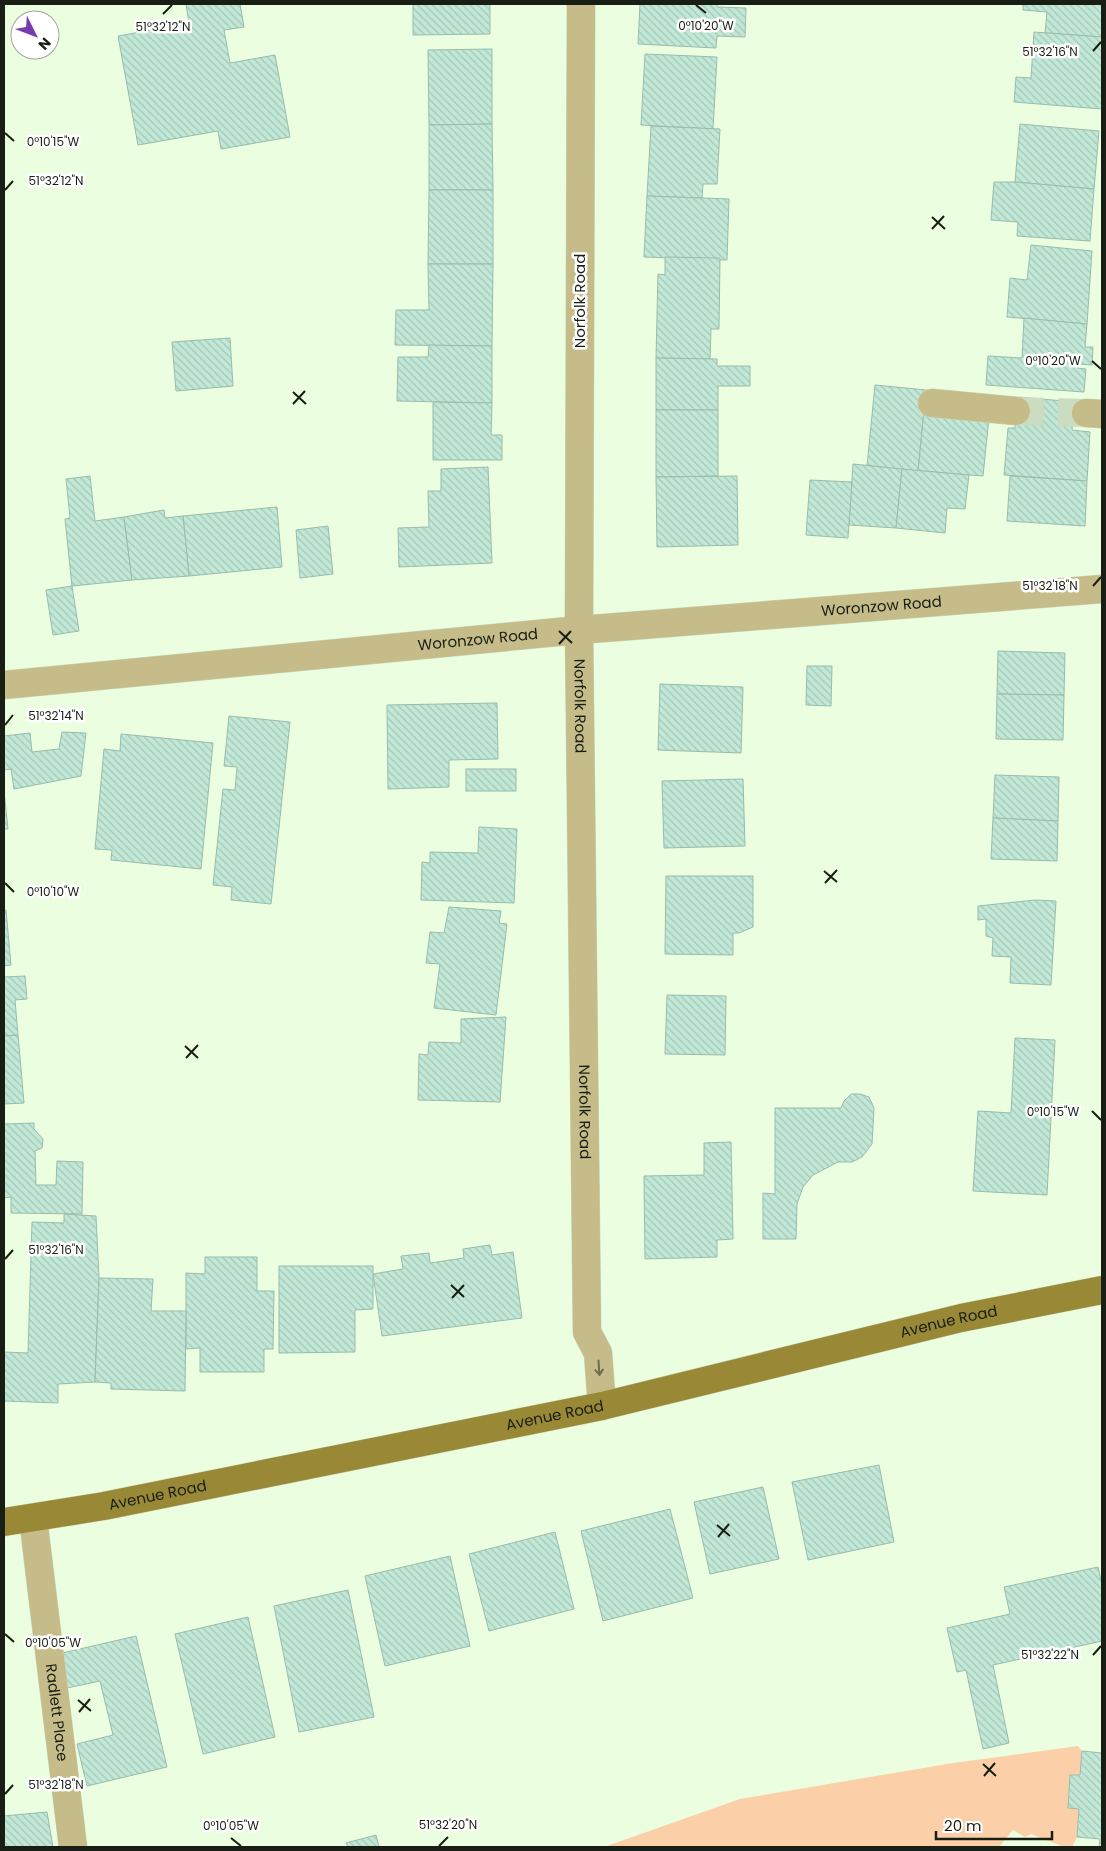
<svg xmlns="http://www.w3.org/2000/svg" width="1106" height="1851" viewBox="0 0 1106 1851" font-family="Poppins,sans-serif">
<defs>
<pattern id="building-back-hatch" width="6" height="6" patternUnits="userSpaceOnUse" patternTransform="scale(1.25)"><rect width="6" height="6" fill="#c2e8d8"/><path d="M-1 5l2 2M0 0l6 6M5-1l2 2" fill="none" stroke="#a6c7b8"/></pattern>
</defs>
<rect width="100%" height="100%" fill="#ebfedf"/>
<path fill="#fbd0a9" d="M 1078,1746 L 1082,1751 L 1080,1775 L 1070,1775 L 1068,1808 L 1079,1809 L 1077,1837 L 1072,1847 L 1064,1847 L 1031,1834 L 1025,1837 L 1013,1830 L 999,1847 L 604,1847 L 740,1799 L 953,1763 Z"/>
<g fill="url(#building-back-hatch)" stroke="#98bcad">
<path d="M 186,4 L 240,4 L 244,27 L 224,30 L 230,63 L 275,55 L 290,137 L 221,149 L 218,131 L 138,145 L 118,36 L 189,23 Z"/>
<path d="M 413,4 L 490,4 L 490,34 L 413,35 Z"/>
<path d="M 640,4 L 717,4 L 717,7 L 746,8 L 745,37 L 717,36 L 716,48 L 638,44 Z"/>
<path d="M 1023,4 L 1102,4 L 1102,37 L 1045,33 L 1047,12 L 1023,10 Z"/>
<path d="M 1034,32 L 1102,37 L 1102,109 L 1014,102 L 1016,77 L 1031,78 Z"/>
<path d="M 492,49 L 492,124 L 429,125 L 428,50 Z"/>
<path d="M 645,54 L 717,57 L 713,129 L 641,125 Z"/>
<path d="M 492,124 L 493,190 L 429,190 L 429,125 Z"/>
<path d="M 1020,124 L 1099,131 L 1094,189 L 1015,182 Z"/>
<path d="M 651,126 L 720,129 L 717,184 L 703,184 L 702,198 L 647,196 Z"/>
<path d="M 994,182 L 1015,182 L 1094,189 L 1090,241 L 1017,236 L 1018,222 L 991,220 Z"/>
<path d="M 429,190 L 493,190 L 493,264 L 428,264 Z"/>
<path d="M 647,196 L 729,199 L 727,260 L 644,257 Z"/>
<path d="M 1031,245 L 1092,251 L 1087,324 L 1007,317 L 1010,278 L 1027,280 Z"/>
<path d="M 665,257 L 720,258 L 719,329 L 711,329 L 710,359 L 656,358 L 658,274 L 665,275 Z"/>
<path d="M 428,264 L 493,264 L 492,346 L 395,345 L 396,310 L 429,310 Z"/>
<path d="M 1024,318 L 1087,324 L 1085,347 L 1093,347 L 1092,365 L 1078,364 L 1078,368 L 1086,369 L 1084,392 L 986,385 L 988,356 L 1022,358 Z"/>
<path d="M 230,338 L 233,386 L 176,391 L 172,342 Z"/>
<path d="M 429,345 L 492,346 L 492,403 L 397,401 L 398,357 L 428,357 Z"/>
<path d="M 656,358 L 717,359 L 717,366 L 750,366 L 750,386 L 718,386 L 718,410 L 656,410 Z"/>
<path d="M 875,385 L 926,390 L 918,471 L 867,466 Z"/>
<path d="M 1019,397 L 1086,403 L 1084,420 L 1073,420 L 1072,430 L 1090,432 L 1087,481 L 1004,475 L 1008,428 L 1015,428 Z"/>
<path d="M 433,402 L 492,403 L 491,435 L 502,435 L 502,460 L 433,460 Z"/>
<path d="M 656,410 L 718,410 L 718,476 L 656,477 Z"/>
<path d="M 924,411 L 989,418 L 983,476 L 918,471 Z"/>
<path d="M 853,464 L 902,469 L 896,528 L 849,525 Z"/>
<path d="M 488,467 L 492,563 L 399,567 L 398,528 L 429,527 L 428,491 L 441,491 L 441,469 Z"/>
<path d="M 902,469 L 969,475 L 965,509 L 947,508 L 945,533 L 896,528 Z"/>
<path d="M 90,476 L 95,521 L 124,517 L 132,580 L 72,586 L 65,519 L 70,518 L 66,479 Z"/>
<path d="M 737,476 L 738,545 L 657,547 L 656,477 Z"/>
<path d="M 1010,476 L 1087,481 L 1085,526 L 1007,521 Z"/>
<path d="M 810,480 L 852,482 L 848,538 L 806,535 Z"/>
<path d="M 277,507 L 282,567 L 189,576 L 183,516 Z"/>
<path d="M 164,510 L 165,518 L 183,516 L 189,576 L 132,580 L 124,517 Z"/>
<path d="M 328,526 L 333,574 L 300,578 L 296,530 Z"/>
<path d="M 72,586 L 79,631 L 53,635 L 46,590 Z"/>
<path d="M 998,651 L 1065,653 L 1064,695 L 997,694 Z"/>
<path d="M 807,666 L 832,666 L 831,706 L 806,705 Z"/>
<path d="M 660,684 L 743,687 L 741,753 L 658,750 Z"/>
<path d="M 997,694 L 1064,695 L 1063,740 L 996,739 Z"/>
<path d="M 497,703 L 498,759 L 449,760 L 449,787 L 388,789 L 387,705 Z"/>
<path d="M 229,716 L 290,722 L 271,904 L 231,900 L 232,887 L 213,885 L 223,789 L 235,790 L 237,767 L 224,766 Z"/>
<path d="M 62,732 L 86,733 L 81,776 L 14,789 L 11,769 L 4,770 L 4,736 L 30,733 L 32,752 L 59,749 Z"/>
<path d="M 121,734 L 213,743 L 201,869 L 111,860 L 112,850 L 95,849 L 104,749 L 120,751 Z"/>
<rect x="466" y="769" width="50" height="22"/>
<path d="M 995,775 L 1059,777 L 1058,821 L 993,818 Z"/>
<path d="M 743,779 L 745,846 L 664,848 L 662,781 Z"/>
<path d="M 4,791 L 8,829 L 4,829 Z"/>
<path d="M 993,818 L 1058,821 L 1057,861 L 991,859 Z"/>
<path d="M 479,827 L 517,829 L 514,903 L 421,900 L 422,862 L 430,863 L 430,852 L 478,853 Z"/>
<path d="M 666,876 L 753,876 L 753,927 L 739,933 L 733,933 L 733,955 L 665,954 Z"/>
<path d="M 1035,900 L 1056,901 L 1051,985 L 1010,983 L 1011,957 L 992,956 L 993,938 L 986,936 L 986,919 L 978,920 L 978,906 Z"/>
<path d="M 449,907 L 501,911 L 499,923 L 507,924 L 496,1015 L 434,1008 L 440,964 L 426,963 L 430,932 L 444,933 Z"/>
<path d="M 4,910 L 6,910 L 11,965 L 4,966 Z"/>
<path d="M 25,976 L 27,999 L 15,1000 L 18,1035 L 4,1036 L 4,977 Z"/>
<path d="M 667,995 L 726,996 L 725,1055 L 665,1054 Z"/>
<path d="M 506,1017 L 500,1102 L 418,1100 L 419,1054 L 428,1055 L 429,1042 L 461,1043 L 461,1019 Z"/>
<path d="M 18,1035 L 24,1103 L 4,1104 L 4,1036 Z"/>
<path d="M 1015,1038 L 1055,1040 L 1047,1195 L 973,1191 L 978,1111 L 1011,1113 Z"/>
<path d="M 851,1094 L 860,1094 L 869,1097 L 874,1108 L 872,1144 L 862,1157 L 852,1162 L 838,1162 L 813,1175 L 803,1187 L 797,1204 L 796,1239 L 763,1239 L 763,1193 L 775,1194 L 775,1108 L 841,1108 L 844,1101 Z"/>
<path d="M 34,1123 L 34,1129 L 43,1139 L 42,1148 L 35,1151 L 36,1185 L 56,1185 L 57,1161 L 83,1162 L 82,1214 L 11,1213 L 11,1197 L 4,1198 L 4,1124 Z"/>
<path d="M 731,1142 L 733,1239 L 717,1240 L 717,1257 L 645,1259 L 644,1176 L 704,1175 L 704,1143 Z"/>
<path d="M 64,1214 L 96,1216 L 99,1278 L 95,1382 L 58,1384 L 58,1403 L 4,1401 L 4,1352 L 28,1353 L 32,1222 L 64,1223 Z"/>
<path d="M 490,1245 L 492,1255 L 513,1252 L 522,1318 L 382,1336 L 373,1274 L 403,1269 L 401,1256 L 429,1253 L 430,1263 L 464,1258 L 463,1249 Z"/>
<path d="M 205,1257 L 257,1257 L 257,1291 L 274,1291 L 273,1349 L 264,1349 L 264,1372 L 200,1372 L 200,1348 L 186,1349 L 186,1273 L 205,1274 Z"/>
<path d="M 279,1266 L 373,1266 L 373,1309 L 355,1310 L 355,1352 L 279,1353 Z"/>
<path d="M 99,1278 L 153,1279 L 151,1311 L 186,1311 L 185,1391 L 111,1389 L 111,1383 L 95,1382 Z"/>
<path d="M 879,1465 L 894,1542 L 808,1560 L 792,1482 Z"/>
<path d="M 763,1487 L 779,1559 L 710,1574 L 694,1502 Z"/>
<path d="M 670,1509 L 693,1598 L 603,1621 L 581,1531 Z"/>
<path d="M 555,1532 L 574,1609 L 489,1631 L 469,1554 Z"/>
<path d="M 450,1556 L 470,1646 L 385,1666 L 365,1576 Z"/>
<path d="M 1098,1567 L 1102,1585 L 1102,1641 L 993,1665 L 1009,1743 L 983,1749 L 966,1670 L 957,1672 L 947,1628 L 1010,1614 L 1004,1587 Z"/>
<path d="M 348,1590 L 374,1717 L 299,1732 L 274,1606 Z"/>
<path d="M 248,1617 L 275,1737 L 203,1754 L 175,1634 Z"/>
<path d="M 136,1636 L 167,1767 L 87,1786 L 77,1744 L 113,1735 L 100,1681 L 67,1688 L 58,1654 Z"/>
<path d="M 1082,1751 L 1102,1753 L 1102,1847 L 1099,1847 L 1100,1839 L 1077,1837 L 1079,1809 L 1068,1808 L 1070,1775 L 1080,1775 Z"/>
<path d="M 47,1812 L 53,1847 L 4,1847 L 4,1816 Z"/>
<path d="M 376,1835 L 379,1847 L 348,1847 L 346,1843 Z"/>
</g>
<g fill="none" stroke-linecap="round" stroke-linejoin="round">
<path stroke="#cbdcc0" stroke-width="28" stroke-dasharray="28 14" stroke-linecap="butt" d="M 1016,411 L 1086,413"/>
<defs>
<g id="minor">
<path id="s1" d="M 581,4 L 579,630 L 587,1332 L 598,1353 L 602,1406"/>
<path d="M 932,403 L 1016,411"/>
<path d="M 1086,413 L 1102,414"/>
<path id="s2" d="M 4,685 L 579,630 L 1102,589"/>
<path id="s3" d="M 33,1518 L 73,1847"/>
</g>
<g id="major">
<path id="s4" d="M 4,1522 L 104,1506 L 602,1406 L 961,1318 L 1102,1290"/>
</g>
</defs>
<use href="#minor" stroke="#c9dabe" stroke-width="29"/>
<use href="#major" stroke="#c9dabe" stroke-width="29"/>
<use href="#minor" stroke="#c6bc89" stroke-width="28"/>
<use href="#major" stroke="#998936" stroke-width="28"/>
</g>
<defs><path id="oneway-shaft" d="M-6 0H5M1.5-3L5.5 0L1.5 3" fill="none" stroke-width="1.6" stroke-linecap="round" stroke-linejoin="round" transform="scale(1.25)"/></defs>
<use stroke="#6f6d4e" href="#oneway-shaft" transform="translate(599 1368) rotate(86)"/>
<path fill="none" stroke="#181e13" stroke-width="2" d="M 696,5 L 706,13M 163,14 L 172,5M 1093,51 L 1101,42M 5,133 L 14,141M 5,190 L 13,181M 932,217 L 945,229M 932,229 L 944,216M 1092,361 L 1101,369M 293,392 L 306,404M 293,404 L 305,391M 1093,586 L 1101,577M 559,631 L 572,643M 559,644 L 571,631M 5,725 L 13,715M 824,871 L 837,882M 5,883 L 14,892M 825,883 L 837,870M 185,1046 L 198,1058M 186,1058 L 198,1045M 1092,1111 L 1101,1120M 5,1259 L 13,1250M 451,1285 L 464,1297M 452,1298 L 464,1285M 717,1525 L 730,1536M 718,1537 L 729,1524M 5,1634 L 14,1642M 1093,1655 L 1101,1646M 78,1700 L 91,1711M 79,1712 L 90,1699M 983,1764 L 996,1776M 984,1776 L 995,1763M 5,1794 L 13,1785M 231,1838 L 241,1846M 439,1846 L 448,1837"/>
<g text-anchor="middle" stroke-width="5" stroke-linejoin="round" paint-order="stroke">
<g font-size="15" fill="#181e13" stroke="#fff">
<text transform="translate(580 301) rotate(-90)" y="5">Norfolk Road</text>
<text dy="5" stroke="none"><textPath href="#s2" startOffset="881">Woronzow Road</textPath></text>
<text dy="5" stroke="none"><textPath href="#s2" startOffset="476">Woronzow Road</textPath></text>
<text dy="5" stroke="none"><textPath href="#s1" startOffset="702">Norfolk Road</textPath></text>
<text dy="5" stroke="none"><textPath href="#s1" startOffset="1108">Norfolk Road</textPath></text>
<text dy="5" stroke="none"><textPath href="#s4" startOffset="966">Avenue Road</textPath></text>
<text dy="5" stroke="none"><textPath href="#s4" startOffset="561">Avenue Road</textPath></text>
<text dy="5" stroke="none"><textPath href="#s4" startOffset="156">Avenue Road</textPath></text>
<text dy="5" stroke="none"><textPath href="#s3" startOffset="196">Radlett Place</textPath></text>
</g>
</g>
<g font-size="12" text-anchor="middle" fill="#181e13" stroke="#fff" stroke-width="5" stroke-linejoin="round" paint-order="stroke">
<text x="706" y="30">0°10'20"W</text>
<text x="163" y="31">51°32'12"N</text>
<text x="1050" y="56">51°32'16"N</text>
<text x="53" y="146">0°10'15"W</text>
<text x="56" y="185">51°32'12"N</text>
<text x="1053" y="365">0°10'20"W</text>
<text x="1050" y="590">51°32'18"N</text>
<text x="56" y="720">51°32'14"N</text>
<text x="53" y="896">0°10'10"W</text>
<text x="1053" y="1116">0°10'15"W</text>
<text x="56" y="1254">51°32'16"N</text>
<text x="53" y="1647">0°10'05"W</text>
<text x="1050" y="1659">51°32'22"N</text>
<text x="56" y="1789">51°32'18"N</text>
<text x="448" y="1829">51°32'20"N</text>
<text x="231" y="1830">0°10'05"W</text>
</g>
<rect width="1106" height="1851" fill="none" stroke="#181e13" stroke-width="10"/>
<g transform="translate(35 35) rotate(132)"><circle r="24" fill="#ffffff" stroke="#a3a5a1"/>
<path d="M0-4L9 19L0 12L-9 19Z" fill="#783aaf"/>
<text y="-8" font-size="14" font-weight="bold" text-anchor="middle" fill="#181e13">N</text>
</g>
<path d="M936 1831v8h116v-8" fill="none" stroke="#181e13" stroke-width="2.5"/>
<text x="944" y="1831" font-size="15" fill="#181e13" stroke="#ffffff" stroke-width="4" paint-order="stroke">20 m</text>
</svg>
